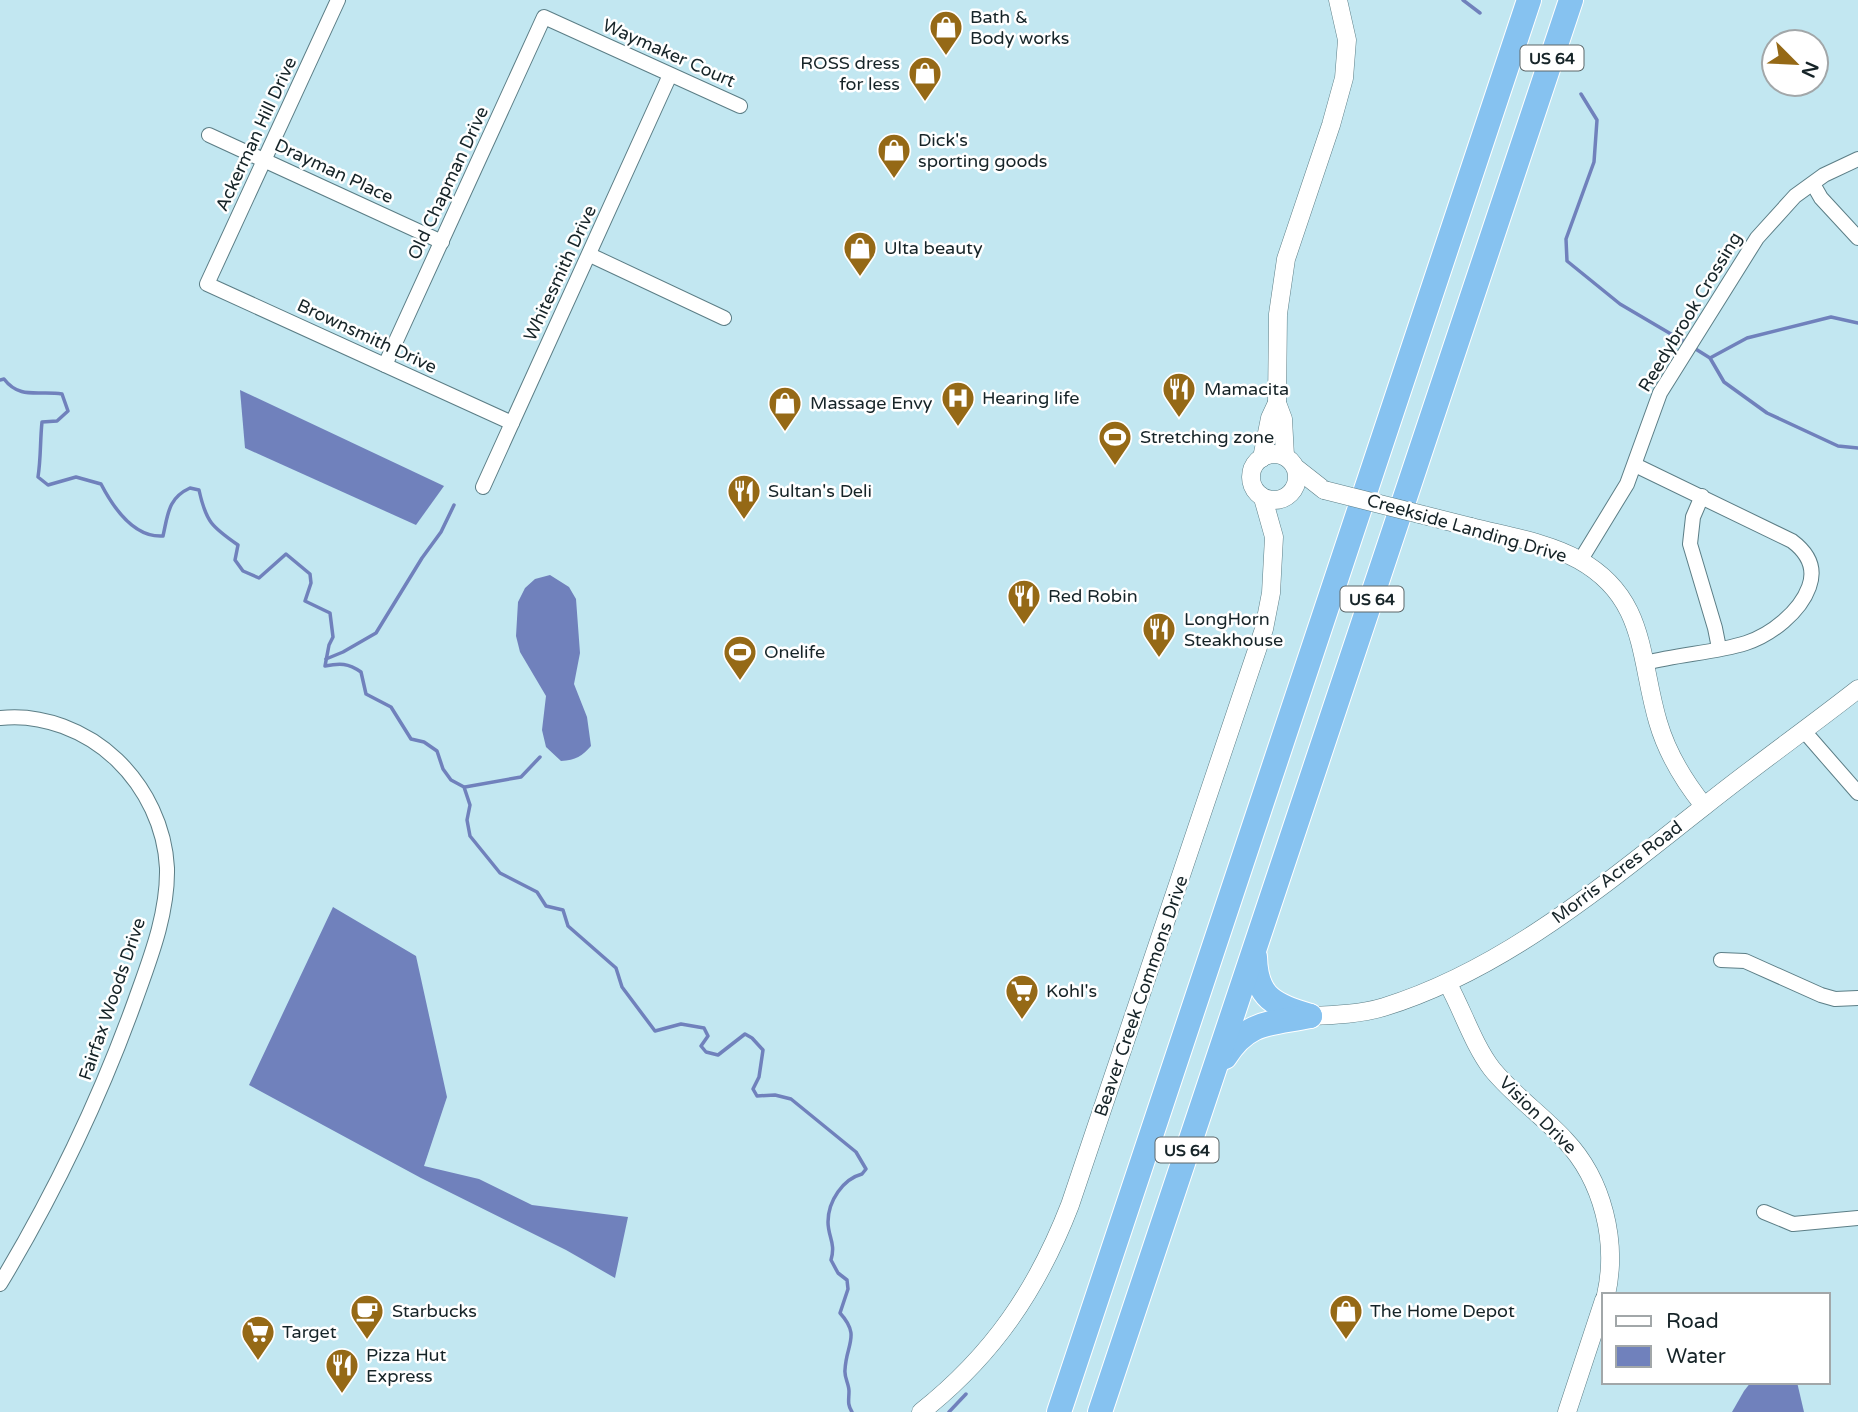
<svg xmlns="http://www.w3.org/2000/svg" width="1858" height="1412" viewBox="0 0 1858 1412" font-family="'Varela Round',sans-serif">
<rect width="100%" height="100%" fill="#c2e7f1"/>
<g fill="#7081bc">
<path d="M 240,390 L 444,486 L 416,525 L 245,448 Z"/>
<path d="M 550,575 L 569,587 L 576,599 L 580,653 L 574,684 L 587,717 L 591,746 C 582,756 576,760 561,761 L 546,747 L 542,730 L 546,696 L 520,652 L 516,636 L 518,602 L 525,588 L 535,579 Z"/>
<path d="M 333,907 L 416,956 L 447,1097 L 424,1166 L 479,1179 L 532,1205 L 628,1217 L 615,1278 L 566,1250 L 421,1178 L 249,1085 Z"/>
<path d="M 1751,1382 L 1797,1382 L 1804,1412 L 1732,1412 L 1744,1391 Z"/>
</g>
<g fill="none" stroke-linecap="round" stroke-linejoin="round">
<g stroke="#7081bc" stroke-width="3.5">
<path d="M 1463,0 L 1480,13"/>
<path d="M 1581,94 L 1597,120 L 1594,162 L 1566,239 L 1567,261 L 1620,304 L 1688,344"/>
<path d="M 1694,348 L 1710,358 L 1724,382 L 1767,413 L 1838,446 L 1858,448"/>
<path d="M 1710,358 L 1747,338 L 1831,317 L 1858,323"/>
<path d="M 0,380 L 4,379 C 20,400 39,390 62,394 L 68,411 L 57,421 L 42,422 C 40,441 41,458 38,477 L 48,485 L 76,477 L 101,484 C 113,507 133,538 163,536 C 168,514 168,498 190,488 L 199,490 C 206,522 212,527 238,545 L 235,560 L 243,571 L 259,578 L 286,554 L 310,574 L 311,583 L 305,601 L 330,613 L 333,637 L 329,645 L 325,666 C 340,663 348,663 361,672 L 366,694 L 391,707 L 411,739 L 424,742 L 437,751 L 443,769 L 451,780 L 464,787 L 470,805 L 467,820 L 470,836 L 500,873 L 537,892 L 546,906 L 563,910 L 568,926 L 616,968 L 622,987 L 655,1031 L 681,1024 L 704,1028 L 708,1036 L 701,1046 L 706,1052 L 718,1055 L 745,1034 L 752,1038 L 763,1050 L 759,1077 L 753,1089 L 757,1096 L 775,1095 L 791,1099 L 856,1152 L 866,1169 L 862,1174 C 843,1179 828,1201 828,1222 C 828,1237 836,1243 831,1260 L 838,1273 L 847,1280 L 848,1289 L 840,1313 C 861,1336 846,1344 845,1370 C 844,1377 849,1384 849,1391 C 849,1400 847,1404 852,1412"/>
<path d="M 326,659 L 343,652 L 376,633 L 422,558 L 441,532 L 454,505"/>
<path d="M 465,787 L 521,777 L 540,757"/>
<path d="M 949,1412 L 966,1394"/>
</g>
<defs>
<g id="minor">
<path d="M 338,0 L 207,284 L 512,423"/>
<path d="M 209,135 L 442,242"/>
<path d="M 1813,184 L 1821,198 L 1858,238"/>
<path d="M 590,255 L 724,318"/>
<path d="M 385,365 L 544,17 L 740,106"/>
<path d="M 1635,465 L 1792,541 C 1808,553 1816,568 1809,587 C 1800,612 1771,635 1746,643 C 1714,653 1679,654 1646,663"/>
<path d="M 483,487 L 670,75"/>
<path d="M 1702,496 L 1693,517 L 1690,544 L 1715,628 L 1719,648"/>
<path d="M 1580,561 L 1627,484 L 1660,393 L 1757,238 L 1795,196 L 1824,175 L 1858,159"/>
<path d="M 0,718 C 42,713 87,731 117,760 C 146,788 165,827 167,868 C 168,914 150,959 135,1001 C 99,1101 54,1194 0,1284"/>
<path d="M 1804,731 L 1858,793"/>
<path d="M 1721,960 L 1745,961 L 1821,995 L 1835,999 L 1858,998"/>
<path d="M 1764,1212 L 1793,1224 L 1858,1218"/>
</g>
<g id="tertiary">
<circle cx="1274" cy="477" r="23"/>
<path d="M 1285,456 L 1283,419 L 1277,403 L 1278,314 L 1286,259 L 1331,125 L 1344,78 L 1347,40 L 1338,0"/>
<path d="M 1262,458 L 1270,418 L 1277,403"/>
<path d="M 1296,468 L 1324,490"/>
<path d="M 1471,527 C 1506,536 1547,542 1579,560 C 1647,598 1639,658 1658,722 C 1667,753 1684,781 1704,806"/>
<path d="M 1448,984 C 1463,1011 1473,1044 1492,1069 C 1514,1096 1542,1115 1565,1140 C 1603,1180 1618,1242 1606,1295"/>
<path d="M 1310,1016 C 1335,1015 1361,1014 1384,1007 C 1504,970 1605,884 1702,808 C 1753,767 1807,729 1858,689"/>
<path d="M 921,1412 C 993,1355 1037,1290 1070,1205 L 1264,629 L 1271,593 L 1274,537 L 1263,498"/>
<path d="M 1567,1412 L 1604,1300"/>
</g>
<g id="trunk">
<path d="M 1255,957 C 1256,999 1275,1005 1310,1016"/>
<path d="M 1225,1057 C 1248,1020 1271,1024 1310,1016"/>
<path d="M 1059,1412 L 1529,0"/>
<path d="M 1100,1412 L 1571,0"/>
</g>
</defs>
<use href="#minor" stroke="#5c7e86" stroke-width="16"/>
<use href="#tertiary" stroke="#5c7e86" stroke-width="19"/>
<use href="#trunk" stroke="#fff" stroke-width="26"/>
<use href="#minor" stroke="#fff" stroke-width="14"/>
<use href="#tertiary" stroke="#fff" stroke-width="18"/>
<use href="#trunk" stroke="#86c2f0" stroke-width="24"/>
<defs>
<path id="tertiary-bridge" d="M 1324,490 L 1471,527"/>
</defs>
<use href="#tertiary-bridge" stroke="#5c7e86" stroke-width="19" stroke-linecap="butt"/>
<use href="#tertiary-bridge" stroke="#fff" stroke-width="18"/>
</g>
<defs>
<symbol id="shop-pin" viewBox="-11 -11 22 30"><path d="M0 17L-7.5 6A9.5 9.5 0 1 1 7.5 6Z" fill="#956916" stroke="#fff"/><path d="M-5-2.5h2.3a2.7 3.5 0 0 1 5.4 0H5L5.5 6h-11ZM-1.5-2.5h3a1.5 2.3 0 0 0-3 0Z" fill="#fff"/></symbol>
<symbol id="restaurant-pin" viewBox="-11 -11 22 30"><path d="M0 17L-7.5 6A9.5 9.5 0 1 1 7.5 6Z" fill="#956916" stroke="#fff"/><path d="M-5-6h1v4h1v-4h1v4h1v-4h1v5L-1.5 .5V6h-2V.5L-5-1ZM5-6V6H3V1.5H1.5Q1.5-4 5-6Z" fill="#fff"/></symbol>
<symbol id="hospital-pin" viewBox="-11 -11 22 30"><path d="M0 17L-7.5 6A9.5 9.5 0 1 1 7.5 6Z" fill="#956916" stroke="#fff"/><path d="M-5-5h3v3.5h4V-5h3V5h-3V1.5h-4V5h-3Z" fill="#fff"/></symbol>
<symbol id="stadium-pin" viewBox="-11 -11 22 30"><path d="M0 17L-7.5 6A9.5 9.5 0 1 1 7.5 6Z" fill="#956916" stroke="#fff"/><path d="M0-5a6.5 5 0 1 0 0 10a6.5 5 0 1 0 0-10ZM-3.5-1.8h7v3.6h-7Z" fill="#fff"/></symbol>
<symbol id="supermarket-pin" viewBox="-11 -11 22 30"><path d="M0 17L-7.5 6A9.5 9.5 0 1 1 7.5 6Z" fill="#956916" stroke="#fff"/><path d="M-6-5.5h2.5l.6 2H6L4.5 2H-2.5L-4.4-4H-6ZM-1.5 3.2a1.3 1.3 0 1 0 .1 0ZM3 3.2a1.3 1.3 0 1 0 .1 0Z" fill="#fff"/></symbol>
<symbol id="cafe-pin" viewBox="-11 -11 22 30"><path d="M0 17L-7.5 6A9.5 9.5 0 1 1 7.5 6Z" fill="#956916" stroke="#fff"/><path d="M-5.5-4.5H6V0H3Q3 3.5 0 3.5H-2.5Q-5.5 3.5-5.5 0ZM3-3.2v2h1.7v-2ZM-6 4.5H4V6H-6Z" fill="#fff"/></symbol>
</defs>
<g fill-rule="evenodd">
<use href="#shop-pin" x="927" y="8" width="38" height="52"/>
<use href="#shop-pin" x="906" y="54" width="38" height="52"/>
<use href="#shop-pin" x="875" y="131" width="38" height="52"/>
<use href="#shop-pin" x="841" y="229" width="38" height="52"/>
<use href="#restaurant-pin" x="1160" y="370" width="38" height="52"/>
<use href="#hospital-pin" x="939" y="379" width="38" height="52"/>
<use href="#shop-pin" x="766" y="384" width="38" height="52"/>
<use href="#stadium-pin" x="1096" y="418" width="38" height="52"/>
<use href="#restaurant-pin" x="725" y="472" width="38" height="52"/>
<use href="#restaurant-pin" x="1005" y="577" width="38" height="52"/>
<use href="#restaurant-pin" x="1140" y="610" width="38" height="52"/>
<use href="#stadium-pin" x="721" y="633" width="38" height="52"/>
<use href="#supermarket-pin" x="1003" y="972" width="38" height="52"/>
<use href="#cafe-pin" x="348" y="1292" width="38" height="52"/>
<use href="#shop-pin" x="1327" y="1292" width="38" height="52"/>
<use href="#supermarket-pin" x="239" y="1313" width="38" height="52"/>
<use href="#restaurant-pin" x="323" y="1346" width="38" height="52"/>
</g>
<g text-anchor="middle" stroke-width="5" stroke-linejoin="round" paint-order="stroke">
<g fill="#fff" stroke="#5c6668" stroke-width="2">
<rect x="1520.5" y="45.5" width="63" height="25" rx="5"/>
<rect x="1340.5" y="586.5" width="63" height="25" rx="5"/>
<rect x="1155.5" y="1137.5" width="63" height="25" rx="5"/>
</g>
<g font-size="16" font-weight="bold" fill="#162428">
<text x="1552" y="64">US 64</text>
<text x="1372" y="605">US 64</text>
<text x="1187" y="1156">US 64</text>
</g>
<g font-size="18" fill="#162428" stroke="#fff" text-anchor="start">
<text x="970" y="23">Bath &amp;<tspan x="970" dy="21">Body works</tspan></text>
<text x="900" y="69" text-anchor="end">ROSS dress<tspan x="900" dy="21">for less</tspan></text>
<text x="918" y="146">Dick's<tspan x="918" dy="21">sporting goods</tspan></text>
<text x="884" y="254">Ulta beauty</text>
<text x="1204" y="395">Mamacita</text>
<text x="982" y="404">Hearing life</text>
<text x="810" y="409">Massage Envy</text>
<text x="1140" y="443">Stretching zone</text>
<text x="768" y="497">Sultan's Deli</text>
<text x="1048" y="602">Red Robin</text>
<text x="1184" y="625">LongHorn<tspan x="1184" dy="21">Steakhouse</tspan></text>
<text x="764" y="658">Onelife</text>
<text x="1046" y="997">Kohl's</text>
<text x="392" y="1317">Starbucks</text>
<text x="1370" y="1317">The Home Depot</text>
<text x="282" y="1338">Target</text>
<text x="366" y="1361">Pizza Hut<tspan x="366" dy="21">Express</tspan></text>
</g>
<g font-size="18" fill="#162428" stroke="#fff">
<text transform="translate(669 53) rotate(24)" y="6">Waymaker Court</text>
<text transform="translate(256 134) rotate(-65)" y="6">Ackerman Hill Drive</text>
<text transform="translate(334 171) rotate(25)" y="6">Drayman Place</text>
<text transform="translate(448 183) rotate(-65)" y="6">Old Chapman Drive</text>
<text transform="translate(560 273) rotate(-65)" y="6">Whitesmith Drive</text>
<text transform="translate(1690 312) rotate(-59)" y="6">Reedybrook Crossing</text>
<text transform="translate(367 336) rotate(25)" y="6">Brownsmith Drive</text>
<text transform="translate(1467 528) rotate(16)" y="6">Creekside Landing Drive</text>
<text transform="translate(1617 872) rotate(-37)" y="6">Morris Acres Road</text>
<text transform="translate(1141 996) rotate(-71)" y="6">Beaver Creek Commons Drive</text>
<text transform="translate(112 999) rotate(-71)" y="6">Fairfax Woods Drive</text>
<text transform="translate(1538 1115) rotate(45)" y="6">Vision Drive</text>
</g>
</g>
<rect x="1602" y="1293" width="228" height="91" fill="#ffffff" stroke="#a2a7a9" stroke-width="2"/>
<rect x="1616" y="1316" width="35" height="10" fill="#ffffff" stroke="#a2a7a9" stroke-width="2"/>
<text x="1666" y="1328" font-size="21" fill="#162428">Road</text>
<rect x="1616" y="1346" width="35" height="21" fill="#7081bc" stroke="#a2a7a9" stroke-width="2"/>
<text x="1666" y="1363" font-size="21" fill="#162428">Water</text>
<g transform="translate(1795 63) rotate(114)"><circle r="33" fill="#ffffff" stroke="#a2a7a9" stroke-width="2"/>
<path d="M0-5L12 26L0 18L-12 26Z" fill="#956916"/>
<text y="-10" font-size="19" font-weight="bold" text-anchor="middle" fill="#162428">N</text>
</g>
</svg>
